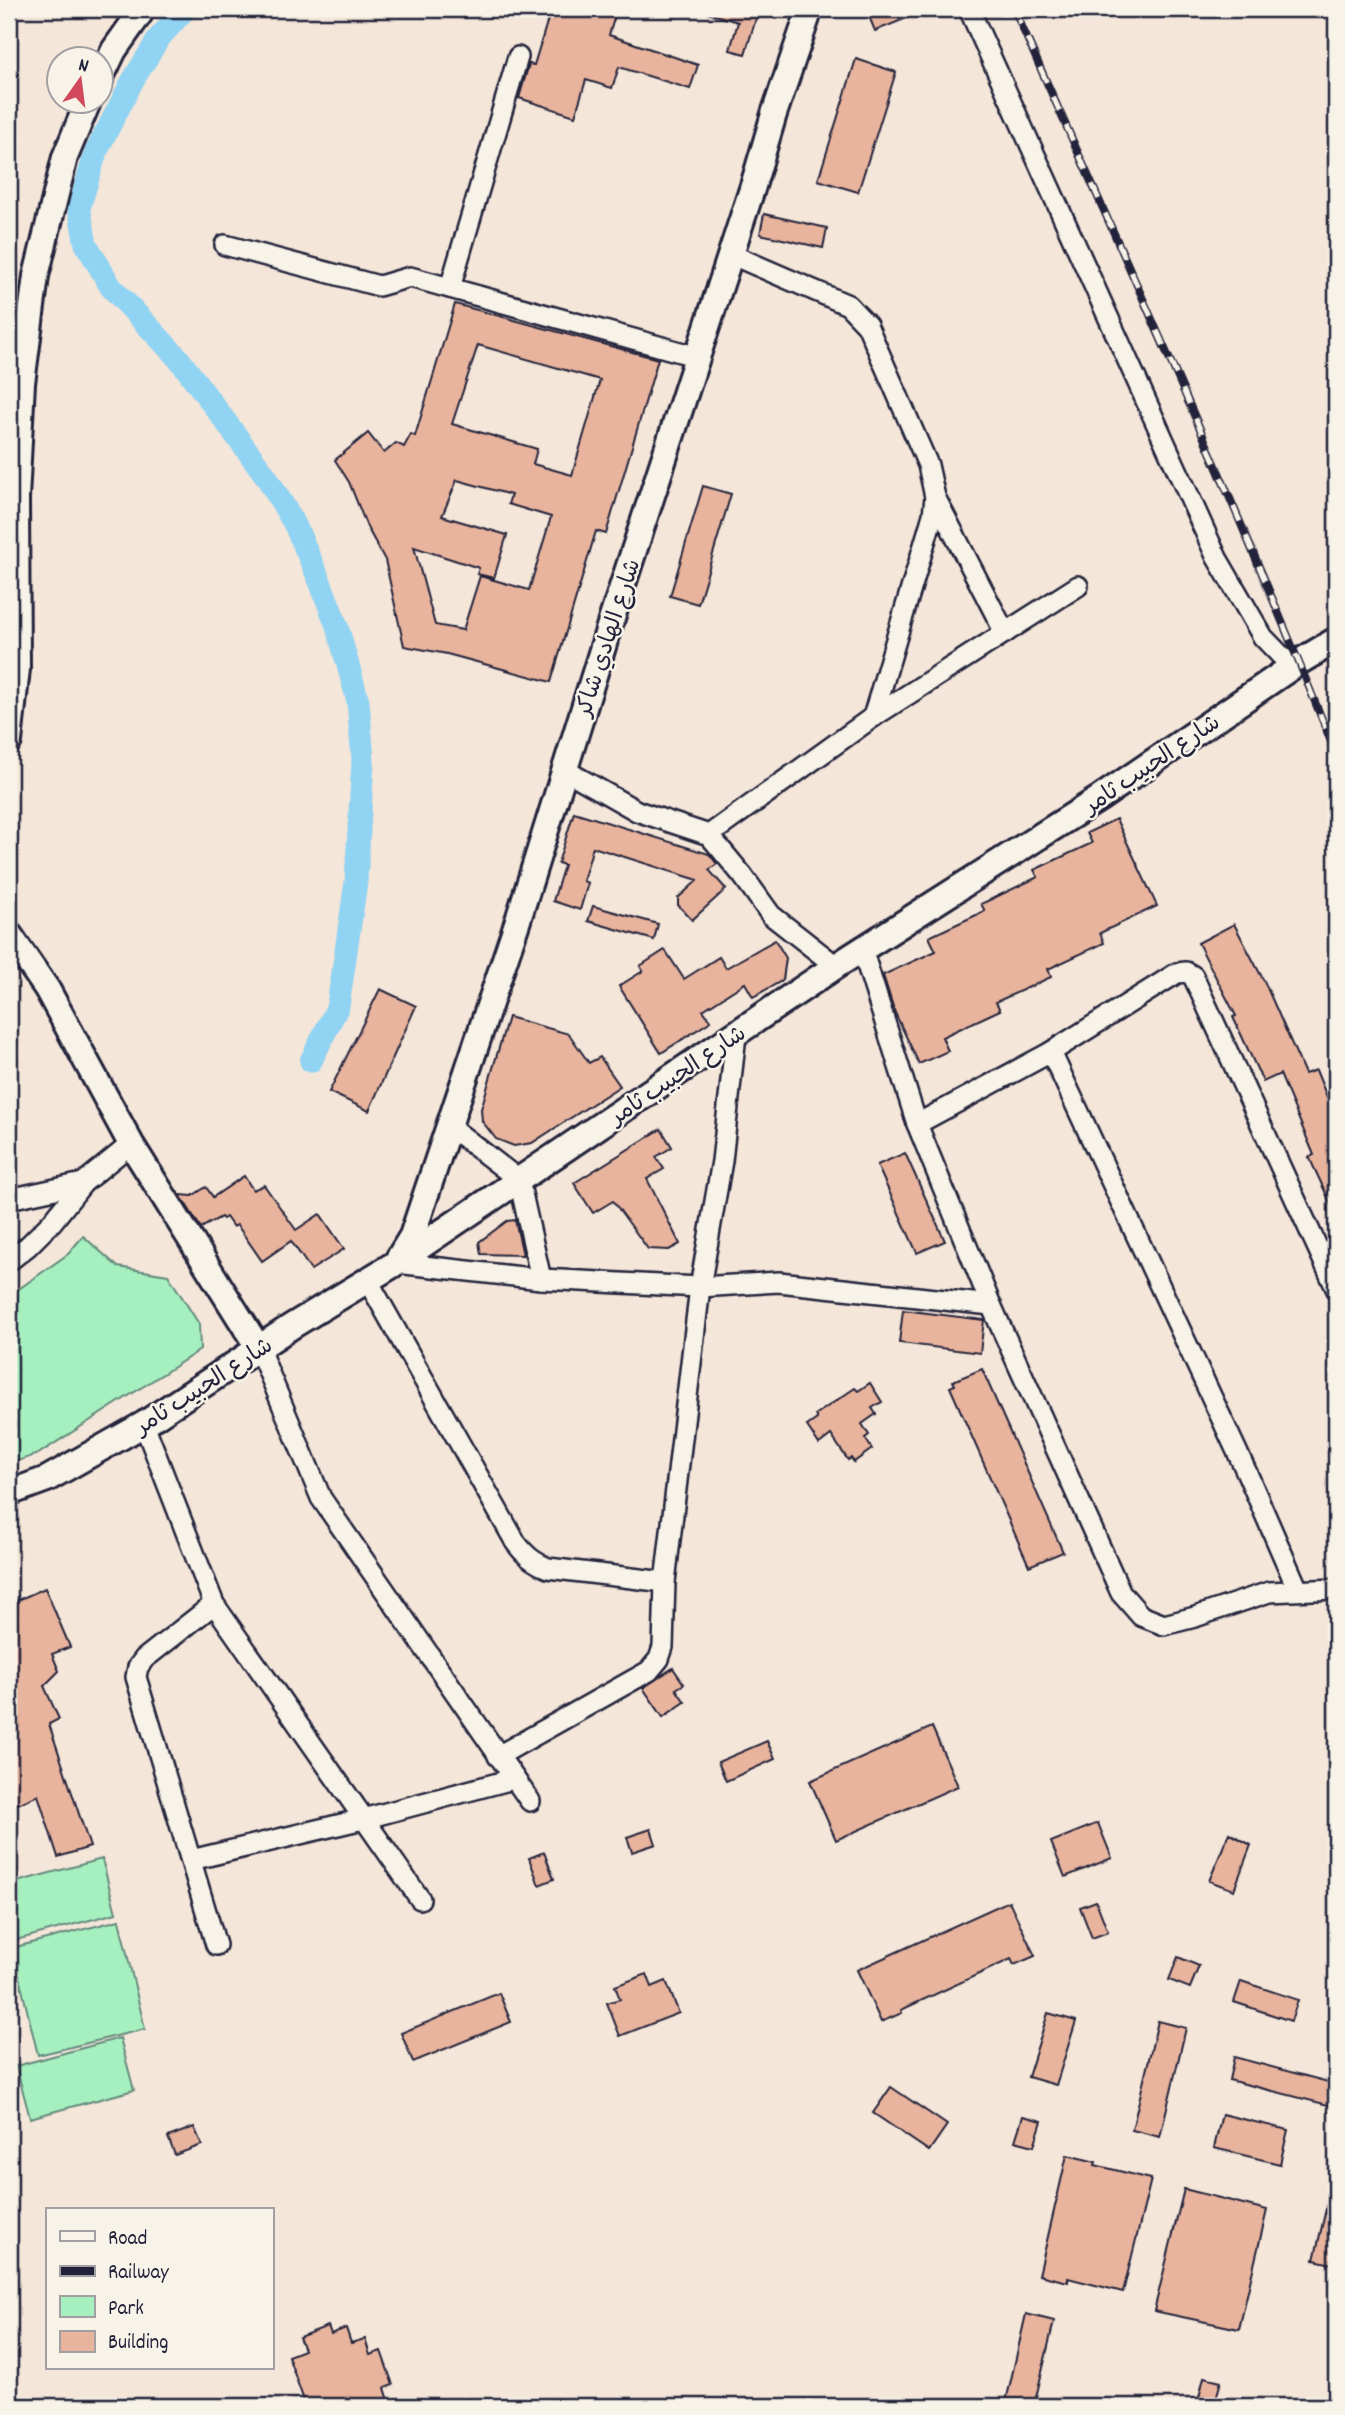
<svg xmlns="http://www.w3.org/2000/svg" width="1345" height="2415" viewBox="0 0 1345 2415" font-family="Dekko,'Playpen Sans Arabic',sans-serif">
<rect width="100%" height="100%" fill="#f4e6d9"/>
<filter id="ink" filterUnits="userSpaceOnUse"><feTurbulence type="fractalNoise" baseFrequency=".0143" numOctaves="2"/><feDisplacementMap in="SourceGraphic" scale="14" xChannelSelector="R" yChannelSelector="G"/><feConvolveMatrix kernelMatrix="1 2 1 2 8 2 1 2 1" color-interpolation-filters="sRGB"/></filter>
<g filter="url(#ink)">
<g fill="#a6f0bf" stroke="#64897d" stroke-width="2">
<path d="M 83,1236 L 118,1267 L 168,1275 L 199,1324 L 200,1350 L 38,1454 L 9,1464 L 9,1296 L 68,1254 Z"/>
<path d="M 102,1859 L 116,1913 L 9,1942 L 9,1884 Z"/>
<path d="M 119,1920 L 145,2029 L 38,2055 L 12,1948 Z"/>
<path d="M 120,2038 L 134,2090 L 30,2118 L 16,2066 Z"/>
</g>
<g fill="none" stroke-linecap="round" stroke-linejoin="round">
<path stroke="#91d3f2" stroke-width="23" d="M 185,9 L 159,38 L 133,80 L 96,152 L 79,208 L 86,244 L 111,287 L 179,359 L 266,476 L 295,525 L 319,579 L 337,626 L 358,701 L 363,760 L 356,882 L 338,1006 L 311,1061"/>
</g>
<g fill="#e9b49d" stroke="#22223b" stroke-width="2" fill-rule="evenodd">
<path d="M 551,9 L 617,9 L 609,35 L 698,65 L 690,89 L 619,67 L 612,88 L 586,80 L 575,116 L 519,98 L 529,64 L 534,65 Z"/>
<path d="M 708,9 L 759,9 L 745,54 L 730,50 L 738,22 L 708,13 Z"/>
<path d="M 866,9 L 929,9 L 875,31 Z"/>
<path d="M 856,59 L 896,72 L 858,192 L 818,180 Z"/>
<path d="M 764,214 L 827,228 L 823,248 L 760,234 Z"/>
<path d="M 455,304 L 658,359 L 606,534 L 596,531 L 551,682 L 447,654 L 404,646 L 385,560 L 367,527 L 349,482 L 335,460 L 368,433 L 384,453 L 396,443 L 404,447 L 411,434 L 415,436 ZM 478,345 L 600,380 L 572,475 L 533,464 L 537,449 L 452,424 ZM 457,480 L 511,495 L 508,504 L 551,517 L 529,590 L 480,576 L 463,630 L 435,625 L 414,547 L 479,568 L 477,574 L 494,578 L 507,535 L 442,516 Z"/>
<path d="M 703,486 L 731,494 L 698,604 L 670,596 Z"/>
<path d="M 574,812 L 709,854 L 717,864 L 709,870 L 726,889 L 692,920 L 678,905 L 678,898 L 698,880 L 593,847 L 583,881 L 588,883 L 580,910 L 553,901 L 564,865 L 558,863 Z"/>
<path d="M 1116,819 L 1157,906 L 1100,933 L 1104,943 L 1048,969 L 1051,977 L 996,1002 L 1000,1010 L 942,1037 L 948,1051 L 919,1064 L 895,1013 L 883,975 L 936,951 L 929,937 L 985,911 L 981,904 L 1038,877 L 1034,870 L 1092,843 L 1087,833 Z"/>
<path d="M 593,906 L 658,924 L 654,940 L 588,921 Z"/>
<path d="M 1234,924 L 1265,983 L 1305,1074 L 1316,1070 L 1336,1119 L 1336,1215 L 1309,1157 L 1314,1155 L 1280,1074 L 1263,1082 L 1233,1017 L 1236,1016 L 1198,943 Z"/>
<path d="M 775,940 L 786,958 L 783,980 L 753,997 L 745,983 L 703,1010 L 711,1021 L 661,1053 L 619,986 L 643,971 L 640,966 L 665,950 L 684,979 L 719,957 L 726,968 Z"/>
<path d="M 380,989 L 416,1006 L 369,1111 L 329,1092 Z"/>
<path d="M 508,1017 L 569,1034 L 589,1063 L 600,1057 L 620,1086 L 532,1143 L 514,1146 L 496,1139 L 482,1121 L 481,1109 Z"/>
<path d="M 661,1129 L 672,1147 L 656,1157 L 664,1169 L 647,1179 L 680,1244 L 669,1250 L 648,1249 L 613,1201 L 593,1213 L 574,1183 Z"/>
<path d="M 905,1153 L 945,1241 L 917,1253 L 877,1165 Z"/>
<path d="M 244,1176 L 253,1190 L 264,1185 L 296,1230 L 320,1214 L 344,1249 L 311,1270 L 291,1241 L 262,1261 L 237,1225 L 233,1227 L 226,1217 L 223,1219 L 221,1217 L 201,1228 L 180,1195 L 192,1196 L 206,1187 L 213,1197 Z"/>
<path d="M 515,1220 L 523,1255 L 481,1254 L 479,1242 L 507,1221 Z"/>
<path d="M 903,1310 L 984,1320 L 980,1353 L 899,1343 Z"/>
<path d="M 982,1369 L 1063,1552 L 1029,1566 L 950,1387 L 955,1385 L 953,1381 Z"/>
<path d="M 870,1383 L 882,1402 L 872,1408 L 876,1414 L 862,1424 L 869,1435 L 865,1438 L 872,1449 L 854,1462 L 851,1458 L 848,1460 L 831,1435 L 819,1444 L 807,1426 L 817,1419 L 815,1415 L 855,1388 L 858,1391 Z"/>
<path d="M 45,1588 L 70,1647 L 52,1654 L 59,1671 L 44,1686 L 59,1719 L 49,1724 L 90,1847 L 58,1857 L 38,1795 L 9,1808 L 9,1604 Z"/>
<path d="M 673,1668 L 684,1684 L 676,1689 L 685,1702 L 663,1717 L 643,1688 Z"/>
<path d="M 932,1727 L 958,1786 L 836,1840 L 810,1781 Z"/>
<path d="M 767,1741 L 775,1759 L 726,1781 L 718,1762 Z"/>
<path d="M 1098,1823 L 1112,1858 L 1065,1877 L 1051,1842 Z"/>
<path d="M 651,1829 L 656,1844 L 632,1852 L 627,1837 Z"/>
<path d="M 1229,1833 L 1251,1845 L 1234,1890 L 1209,1881 Z"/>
<path d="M 544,1852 L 554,1879 L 539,1885 L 529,1858 Z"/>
<path d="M 1009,1901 L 1035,1956 L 1014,1965 L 1011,1959 L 901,2010 L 902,2013 L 881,2022 L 857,1970 Z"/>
<path d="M 1096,1901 L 1108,1932 L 1092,1938 L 1080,1907 Z"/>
<path d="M 1178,1957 L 1199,1966 L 1190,1988 L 1169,1980 Z"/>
<path d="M 647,1974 L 652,1987 L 666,1981 L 679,2013 L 620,2036 L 607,2003 L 620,1999 L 615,1986 Z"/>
<path d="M 1241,1981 L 1298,2000 L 1291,2021 L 1234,2002 Z"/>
<path d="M 499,1993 L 511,2022 L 413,2062 L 401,2033 Z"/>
<path d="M 1048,2013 L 1076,2021 L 1056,2085 L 1028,2077 Z"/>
<path d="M 1158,2021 L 1186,2028 L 1160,2137 L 1132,2130 Z"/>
<path d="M 1234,2057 L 1336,2084 L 1336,2107 L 1229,2080 Z"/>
<path d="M 891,2087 L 947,2125 L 929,2151 L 873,2113 Z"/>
<path d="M 1222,2114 L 1288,2130 L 1280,2164 L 1214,2148 Z"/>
<path d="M 1023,2116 L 1042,2121 L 1034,2146 L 1015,2141 Z"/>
<path d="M 194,2127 L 202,2145 L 175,2155 L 168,2137 Z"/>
<path d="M 1067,2155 L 1096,2162 L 1095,2165 L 1151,2179 L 1123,2292 L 1068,2278 L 1068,2282 L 1039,2275 Z"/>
<path d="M 1184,2189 L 1267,2210 L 1239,2329 L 1154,2311 Z"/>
<path d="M 1330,2192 L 1336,2193 L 1336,2265 L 1314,2260 Z"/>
<path d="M 1026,2314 L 1054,2321 L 1034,2406 L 1005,2406 Z"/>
<path d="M 328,2326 L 331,2334 L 346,2328 L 351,2343 L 365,2339 L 370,2355 L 381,2351 L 393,2385 L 385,2388 L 391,2406 L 306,2406 L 288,2356 L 304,2350 L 299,2337 Z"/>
<path d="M 1204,2377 L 1221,2381 L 1214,2406 L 1197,2406 Z"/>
</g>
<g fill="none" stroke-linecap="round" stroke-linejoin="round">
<defs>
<g id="minor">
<path d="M 969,9 L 1217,558 L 1263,637 L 1292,667"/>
<path d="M 225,245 L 379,286 L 410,277 L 698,357"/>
<path d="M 730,254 L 848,305 L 867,325 L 928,465 L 935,497 L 933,515 L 873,717"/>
<path d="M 450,288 L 518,57"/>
<path d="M 935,497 L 1005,633"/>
<path d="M 565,770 L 637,811 L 709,835 L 743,876 L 771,915 L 836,966"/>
<path d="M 709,835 L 873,717 L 1078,586"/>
<path d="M 862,949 L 917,1124 L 991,1305 L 1121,1593 L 1141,1616 L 1164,1625 L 1195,1617 L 1269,1592 L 1336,1589"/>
<path d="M 1051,1052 L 1247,1473 L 1298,1590"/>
<path d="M 917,1124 L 1051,1052 L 1177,973 L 1186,972 L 1193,976 L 1336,1288"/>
<path d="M 449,1126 L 519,1180 L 541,1279"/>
<path d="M 9,1199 L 83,1183"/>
<path d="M 9,1261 L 28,1246 L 52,1222 L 83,1183 L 131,1144"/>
<path d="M 396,1263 L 541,1279 L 700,1287 L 779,1282 L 991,1305"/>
<path d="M 367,1279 L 516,1543 C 525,1555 533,1562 548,1568 L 665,1582"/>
<path d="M 259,1349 L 321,1498 L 530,1801"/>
<path d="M 144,1424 L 214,1604 L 420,1899"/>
<path d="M 214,1604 L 144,1659 L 138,1667 L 136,1677 L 216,1945"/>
<path d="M 498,1756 L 649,1671 L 659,1659 L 663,1647 L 665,1582 L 700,1287 L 722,1161 L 736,1035"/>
<path d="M 191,1860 L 363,1819 L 513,1779"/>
</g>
<g id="tertiary">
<path d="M 102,75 L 114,50 L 143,9"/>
<path d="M 9,741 L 17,669 L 16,498 L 22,383 L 36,276 L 65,157 L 88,102"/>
<path d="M 9,934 L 47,989 L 131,1144 L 259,1349"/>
<path d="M 398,1259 L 412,1236 L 518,920 L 611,621 L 753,186 L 774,114 L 810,9"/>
<path d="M 9,1493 L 47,1479 L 144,1424 L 292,1326 L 396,1263 L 836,966 L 1100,798 L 1299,662 L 1336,640"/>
</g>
</defs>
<use href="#minor" stroke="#22223b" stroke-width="24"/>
<use href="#tertiary" stroke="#22223b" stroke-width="30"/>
<use href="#minor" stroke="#f7f3e8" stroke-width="19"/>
<use href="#tertiary" stroke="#f7f3e8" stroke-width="24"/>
<defs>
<path id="rail" d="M 1014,9 C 1124,256 1236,503 1336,754"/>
</defs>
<use href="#rail" stroke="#22223b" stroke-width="8"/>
<use href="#rail" stroke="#f7f3e8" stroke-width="5" stroke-dasharray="16" stroke-linecap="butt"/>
</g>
</g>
<g text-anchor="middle" stroke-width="5" stroke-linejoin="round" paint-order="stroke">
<g font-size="23" fill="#22223b" stroke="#f7f3e8">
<text transform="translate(607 637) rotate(-72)" y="8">شارع الهادي شاكر</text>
<text transform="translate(1151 763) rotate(-34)" y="8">شارع الحبيب ثامر</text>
<text transform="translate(677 1074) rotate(-34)" y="8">شارع الحبيب ثامر</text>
<text transform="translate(203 1385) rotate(-33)" y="8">شارع الحبيب ثامر</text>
</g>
</g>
<rect width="1345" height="2415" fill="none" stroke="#f7f3e8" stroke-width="35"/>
<rect x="18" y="18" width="1310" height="2380" fill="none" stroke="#22223b" stroke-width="2.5" filter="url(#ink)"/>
<rect x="46" y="2208" width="228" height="161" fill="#f7f3e8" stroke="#a29fa3" stroke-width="2"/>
<rect x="60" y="2231" width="35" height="10" fill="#f7f3e8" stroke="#a29fa3" stroke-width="2"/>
<text x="108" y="2244" font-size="21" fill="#22223b">Road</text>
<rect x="60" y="2266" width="35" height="10" fill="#22223b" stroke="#a29fa3" stroke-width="2"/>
<text x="108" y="2278" font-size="21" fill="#22223b">Railway</text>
<rect x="60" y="2296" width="35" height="21" fill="#a6f0bf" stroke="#a29fa3" stroke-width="2"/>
<text x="108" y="2314" font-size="21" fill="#22223b">Park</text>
<rect x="60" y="2331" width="35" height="21" fill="#e9b49d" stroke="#a29fa3" stroke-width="2"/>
<text x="108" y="2348" font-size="21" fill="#22223b">Building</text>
<g transform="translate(80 80) rotate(14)"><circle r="33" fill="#f7f3e8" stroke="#a29fa3" stroke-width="2"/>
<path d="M0-5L12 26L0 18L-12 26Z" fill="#d1495b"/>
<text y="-10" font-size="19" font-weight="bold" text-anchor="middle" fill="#22223b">N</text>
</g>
</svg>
